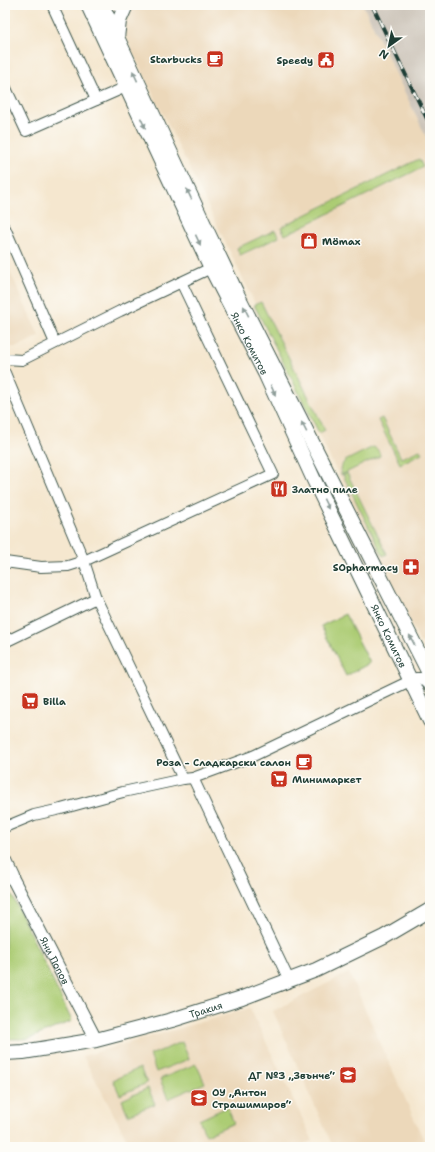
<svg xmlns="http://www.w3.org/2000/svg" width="435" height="1152" viewBox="0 0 435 1152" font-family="'Shantell Sans',sans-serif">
<rect width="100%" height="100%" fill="#fdfcf7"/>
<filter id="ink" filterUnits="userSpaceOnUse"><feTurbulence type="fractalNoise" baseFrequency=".025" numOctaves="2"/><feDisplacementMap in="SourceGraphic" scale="8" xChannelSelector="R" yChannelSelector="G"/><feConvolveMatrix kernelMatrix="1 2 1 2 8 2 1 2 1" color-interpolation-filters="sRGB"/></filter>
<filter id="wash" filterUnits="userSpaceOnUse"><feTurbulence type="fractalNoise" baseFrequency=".012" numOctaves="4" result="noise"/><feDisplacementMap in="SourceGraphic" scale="16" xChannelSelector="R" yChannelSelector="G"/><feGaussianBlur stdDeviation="0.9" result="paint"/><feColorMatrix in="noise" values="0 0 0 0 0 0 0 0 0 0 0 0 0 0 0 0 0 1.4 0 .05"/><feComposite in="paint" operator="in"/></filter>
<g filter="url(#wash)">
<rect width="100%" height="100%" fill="#f5e7cf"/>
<g fill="#ecd8ba">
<path d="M 110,5 L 363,5 L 430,145 L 430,639 L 420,643 Z"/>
<path d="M 5,260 L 39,336 L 17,347 L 5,347 Z"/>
<path d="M 348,973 L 349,973 L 425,1143 L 411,1147 L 333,1147 L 273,1011 Z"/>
<path d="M 250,1008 L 313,1141 L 297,1147 L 131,1147 L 83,1056 Z"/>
</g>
<path fill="#cbc3b8" d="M 363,5 L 430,5 L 430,145 Z"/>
<g fill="#accc73" stroke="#668454">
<path d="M 419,159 L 423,167 L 285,235 L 281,227 Z"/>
<path d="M 275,230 L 279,237 L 240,255 L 237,248 Z"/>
<path d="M 261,302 L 325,430 L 319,433 L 254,305 Z"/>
<path d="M 382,418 L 401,458 L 420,450 L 422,453 L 400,464 L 378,420 Z"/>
<path d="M 373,447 C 378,449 379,451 380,456 L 341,475 C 341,469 341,465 345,461 Z"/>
<path d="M 347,473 L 387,554 L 383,556 L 343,475 Z"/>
<path d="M 345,614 L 370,663 L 346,676 L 321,626 Z"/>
<path d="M 5,887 L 9,889 L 72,1021 L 28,1039 L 5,1039 Z"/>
<path d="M 182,1042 L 189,1059 L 156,1072 L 150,1055 Z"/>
<path d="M 196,1064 L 205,1083 L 168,1099 L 160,1079 Z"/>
<path d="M 140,1068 L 147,1083 L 120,1095 L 113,1080 Z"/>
<path d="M 148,1088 L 155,1104 L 128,1115 L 122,1100 Z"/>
<path d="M 227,1107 L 234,1123 L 206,1135 L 199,1120 Z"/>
</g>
</g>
<g filter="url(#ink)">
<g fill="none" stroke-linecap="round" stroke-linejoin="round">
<defs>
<g id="minor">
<path d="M 52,5 L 96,100"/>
<path d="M 5,86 L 26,131 L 126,87"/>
<path d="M 5,228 L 55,343"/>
<path d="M 5,359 L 22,360 L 120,311 L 211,268"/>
<path d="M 5,373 L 84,561 L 96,598 L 183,779"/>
<path d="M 5,562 L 41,567 L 68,566 L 84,561 L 273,474 L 181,282"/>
<path d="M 5,642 L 96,598"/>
<path d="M 193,778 L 289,980"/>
<path d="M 5,827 L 34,815 L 61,809 L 123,792 L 183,779 L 193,778 L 253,756 L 416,678 L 421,678 L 430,687"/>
<path d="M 5,858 L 13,875 L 14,881"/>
</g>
<g id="tertiary">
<path id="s1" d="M 5,872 L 14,881 L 96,1040"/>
</g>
<g id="secondary">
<path id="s2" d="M 88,5 L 211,268 L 265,373 L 313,478 L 430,721"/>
<path d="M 102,5 L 208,233 L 236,292 L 430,675"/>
<path d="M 117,38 L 119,21 L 126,5"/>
<path id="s3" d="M 5,1053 L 23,1052 L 96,1040 L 172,1020 L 242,998 L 316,970 L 384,937 L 430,910"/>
</g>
</defs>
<use href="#minor" stroke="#3f564b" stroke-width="12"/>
<use href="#tertiary" stroke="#3f564b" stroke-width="14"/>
<use href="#secondary" stroke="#3f564b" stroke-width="16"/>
<use href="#minor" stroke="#fff" stroke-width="10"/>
<use href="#tertiary" stroke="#fff" stroke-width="12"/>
<use href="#secondary" stroke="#fff" stroke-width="14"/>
<defs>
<path id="rail" d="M 372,5 L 430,125"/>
</defs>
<use href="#rail" stroke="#1f3d34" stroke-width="4"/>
<use href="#rail" stroke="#fdfcf7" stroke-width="2.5" stroke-dasharray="8" stroke-linecap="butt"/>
</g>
<defs><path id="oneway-solid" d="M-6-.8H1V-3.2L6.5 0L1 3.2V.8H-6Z"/></defs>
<g fill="#8f9e9a">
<use href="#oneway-solid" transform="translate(135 76) rotate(-115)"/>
<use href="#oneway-solid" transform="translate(143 123) rotate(65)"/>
<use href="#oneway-solid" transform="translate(189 194) rotate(-115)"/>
<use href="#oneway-solid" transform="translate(198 240) rotate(65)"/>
<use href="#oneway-solid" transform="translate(246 311) rotate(-117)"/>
<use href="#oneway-solid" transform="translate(273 390) rotate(65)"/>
<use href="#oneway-solid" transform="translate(304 427) rotate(-117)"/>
<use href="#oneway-solid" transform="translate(326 504) rotate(64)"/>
<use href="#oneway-solid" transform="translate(412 640) rotate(-118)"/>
</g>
</g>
<defs>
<symbol id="cafe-square" viewBox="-11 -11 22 22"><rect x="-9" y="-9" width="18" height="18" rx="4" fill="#c8321e" stroke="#fdfcf7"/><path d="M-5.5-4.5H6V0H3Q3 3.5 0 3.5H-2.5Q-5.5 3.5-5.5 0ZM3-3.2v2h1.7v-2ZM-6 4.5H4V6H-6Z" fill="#fff"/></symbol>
<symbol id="civic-square" viewBox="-11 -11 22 22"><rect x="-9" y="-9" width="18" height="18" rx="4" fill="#c8321e" stroke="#fdfcf7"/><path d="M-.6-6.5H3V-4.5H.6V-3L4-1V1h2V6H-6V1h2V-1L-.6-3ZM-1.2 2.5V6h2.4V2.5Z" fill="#fff"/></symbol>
<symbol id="shop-square" viewBox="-11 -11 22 22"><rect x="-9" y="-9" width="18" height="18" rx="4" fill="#c8321e" stroke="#fdfcf7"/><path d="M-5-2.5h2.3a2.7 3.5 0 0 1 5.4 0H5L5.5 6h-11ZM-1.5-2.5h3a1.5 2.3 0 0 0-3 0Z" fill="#fff"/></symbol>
<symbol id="restaurant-square" viewBox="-11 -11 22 22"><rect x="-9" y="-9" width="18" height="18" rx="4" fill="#c8321e" stroke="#fdfcf7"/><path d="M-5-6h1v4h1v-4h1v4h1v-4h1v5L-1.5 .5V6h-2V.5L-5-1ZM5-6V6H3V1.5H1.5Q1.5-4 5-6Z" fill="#fff"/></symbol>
<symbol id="pharmacy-square" viewBox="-11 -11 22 22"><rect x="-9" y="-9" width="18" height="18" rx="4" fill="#c8321e" stroke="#fdfcf7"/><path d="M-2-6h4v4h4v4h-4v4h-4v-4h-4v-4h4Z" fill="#fff"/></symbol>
<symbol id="supermarket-square" viewBox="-11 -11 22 22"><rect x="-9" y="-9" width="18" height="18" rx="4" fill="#c8321e" stroke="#fdfcf7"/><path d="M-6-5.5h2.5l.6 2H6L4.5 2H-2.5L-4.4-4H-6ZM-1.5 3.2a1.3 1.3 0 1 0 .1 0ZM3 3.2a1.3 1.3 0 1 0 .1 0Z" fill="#fff"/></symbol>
<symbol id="school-square" viewBox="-11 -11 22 22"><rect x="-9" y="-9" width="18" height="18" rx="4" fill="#c8321e" stroke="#fdfcf7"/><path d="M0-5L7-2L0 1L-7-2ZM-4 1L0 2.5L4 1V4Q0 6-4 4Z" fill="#fff"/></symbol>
</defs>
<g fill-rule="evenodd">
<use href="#cafe-square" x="205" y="49" width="20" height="20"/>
<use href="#civic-square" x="316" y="50" width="20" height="20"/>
<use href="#shop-square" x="299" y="231" width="20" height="20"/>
<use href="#restaurant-square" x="269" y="479" width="20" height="20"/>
<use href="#pharmacy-square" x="401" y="557" width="20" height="20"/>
<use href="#supermarket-square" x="20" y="691" width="20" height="20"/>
<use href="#cafe-square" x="294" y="752" width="20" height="20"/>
<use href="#supermarket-square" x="269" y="769" width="20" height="20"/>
<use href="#school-square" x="338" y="1065" width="20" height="20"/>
<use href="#school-square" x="189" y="1088" width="20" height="20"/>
</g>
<g text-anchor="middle" stroke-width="3" stroke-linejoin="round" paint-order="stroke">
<g font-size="10" font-weight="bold" fill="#1f3d34" stroke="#fdfcf7" text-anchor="end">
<text x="202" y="63">Starbucks</text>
<text x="313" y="64">Speedy</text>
<text x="322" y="245" text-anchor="start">Mömax</text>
<text x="292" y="493" text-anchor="start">Златно пиле</text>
<text x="398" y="571">SOpharmacy</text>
<text x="43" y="705" text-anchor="start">Billa</text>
<text x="291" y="766">Роза - Сладкарски салон</text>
<text x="292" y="783" text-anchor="start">Минимаркет</text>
<text x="335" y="1079">ДГ №3 „Звънче“</text>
<text x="212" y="1096" text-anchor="start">ОУ „Антон<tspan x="212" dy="12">Страшимиров“</tspan></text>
</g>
<g font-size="10" fill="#1f3d34" stroke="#fdfcf7">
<text dy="4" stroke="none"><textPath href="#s2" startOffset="375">Янко Комитов</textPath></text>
<text dy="4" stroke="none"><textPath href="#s2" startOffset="699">Янко Комитов</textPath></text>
<text dy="4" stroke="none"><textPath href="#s1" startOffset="102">Яни Попов</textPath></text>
<text dy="4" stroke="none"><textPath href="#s3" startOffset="206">Тракия</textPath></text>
</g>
</g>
<rect width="435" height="1152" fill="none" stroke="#fdfcf7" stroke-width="20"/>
<g transform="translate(389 46) rotate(213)" stroke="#fdfcf7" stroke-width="3" paint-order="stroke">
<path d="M0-3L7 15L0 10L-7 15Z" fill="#1f3d34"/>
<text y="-6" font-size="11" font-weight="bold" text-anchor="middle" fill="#1f3d34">N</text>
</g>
</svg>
